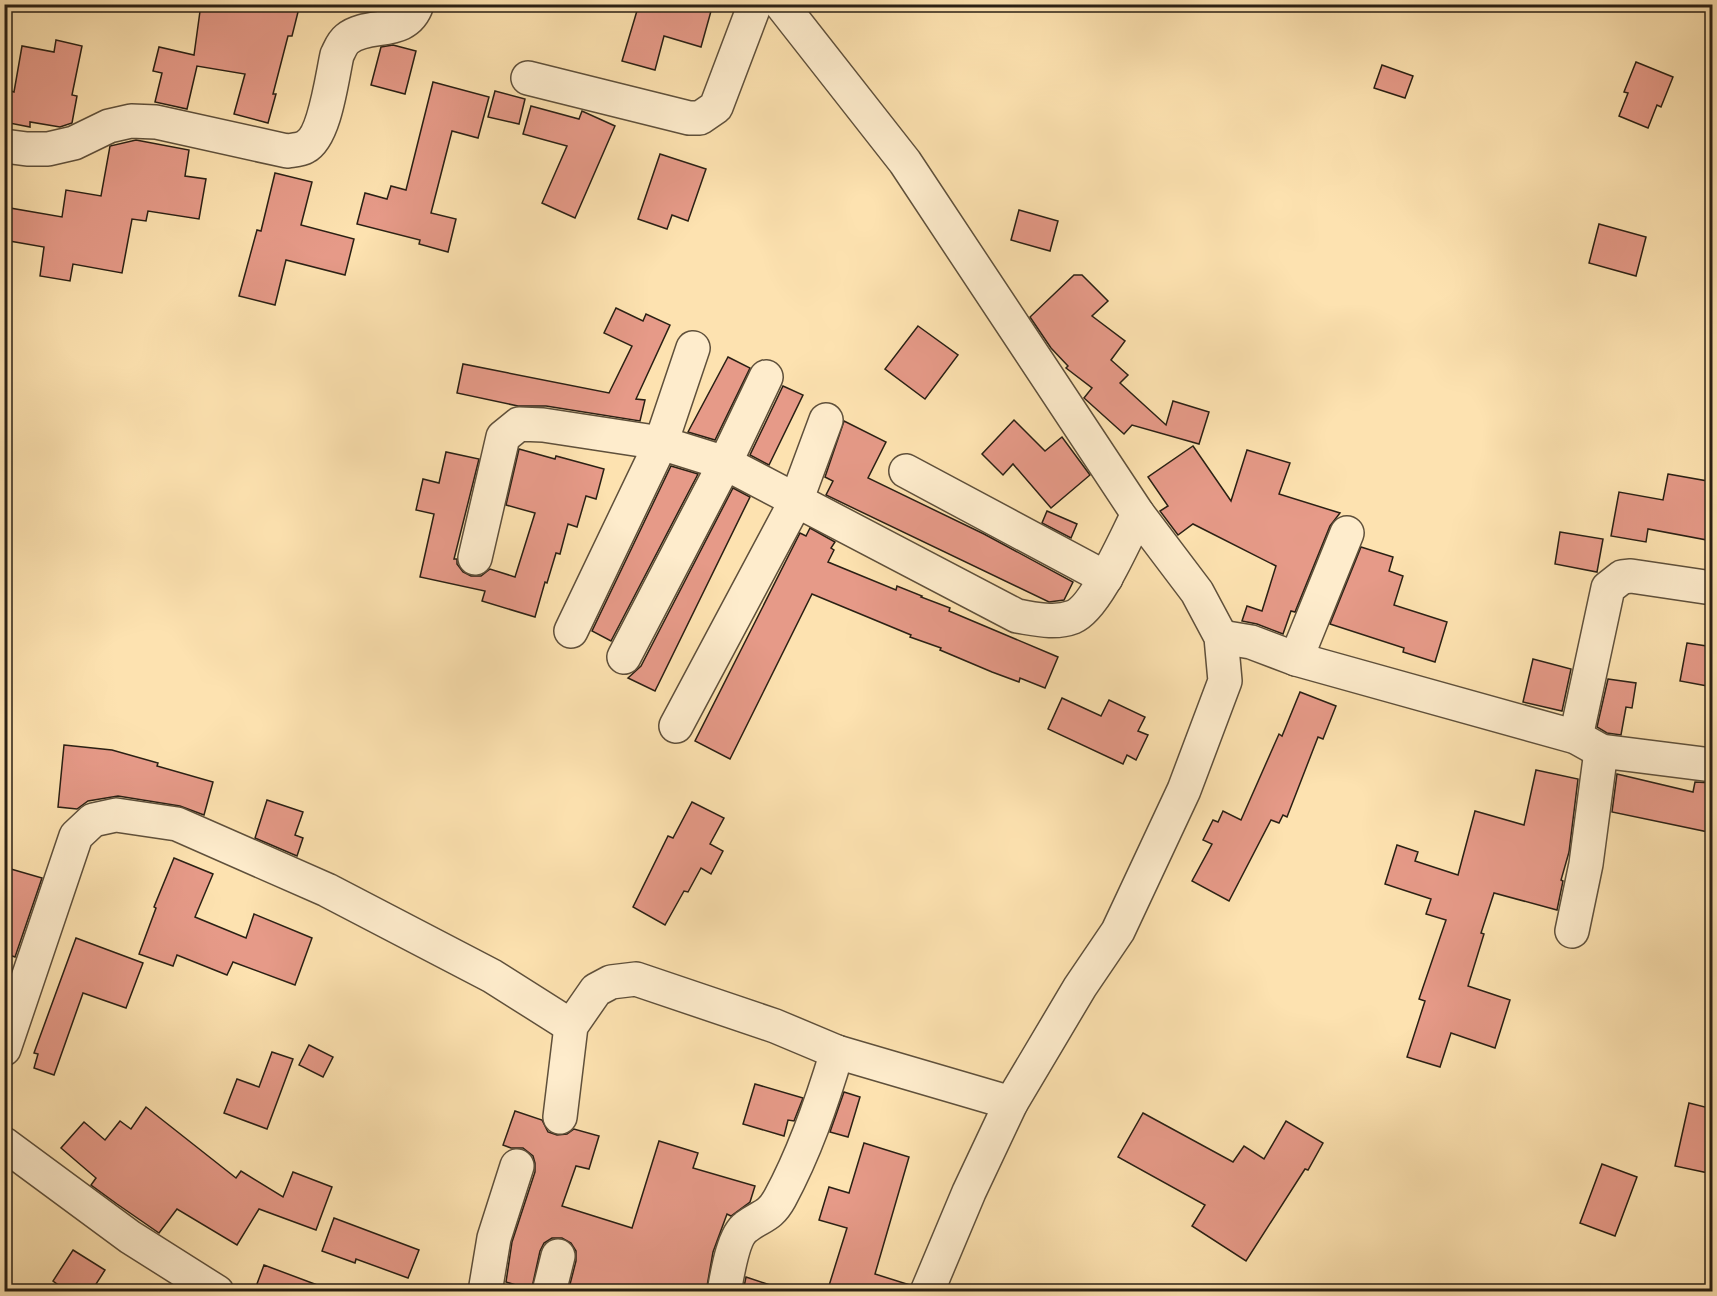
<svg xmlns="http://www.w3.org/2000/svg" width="1717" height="1296" viewBox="0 0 1717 1296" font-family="'Gentium Book Plus',serif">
<rect width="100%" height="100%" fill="#fde2b0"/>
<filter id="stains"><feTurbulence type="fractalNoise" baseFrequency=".00333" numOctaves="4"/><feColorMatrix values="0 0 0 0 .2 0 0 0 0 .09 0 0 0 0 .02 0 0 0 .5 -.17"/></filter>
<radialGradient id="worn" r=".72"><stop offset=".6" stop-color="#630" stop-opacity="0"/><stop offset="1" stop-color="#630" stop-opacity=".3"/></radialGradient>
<g fill="#e69a88" stroke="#2a2014" stroke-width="1.5">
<path d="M 201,4 L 300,4 L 292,36 L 288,36 L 273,94 L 276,94 L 268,123 L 234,114 L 245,74 L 197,66 L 187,109 L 155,102 L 162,73 L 153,71 L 159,47 L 194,55 Z"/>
<path d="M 639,4 L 713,4 L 701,47 L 664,36 L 655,70 L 622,61 Z"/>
<path d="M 56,40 L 82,46 L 72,95 L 77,96 L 72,123 L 60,127 L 30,122 L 30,127 L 4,122 L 8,90 L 14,92 L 22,46 L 54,52 Z"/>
<path d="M 393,45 L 416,51 L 405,94 L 371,85 L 381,47 Z"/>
<path d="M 1636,62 L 1673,77 L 1661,107 L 1657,105 L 1648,128 L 1619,116 L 1628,93 L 1624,92 Z"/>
<path d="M 1382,65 L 1413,76 L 1405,98 L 1374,88 Z"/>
<path d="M 433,82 L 489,97 L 478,138 L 452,131 L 431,213 L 456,219 L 448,252 L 419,244 L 420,240 L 357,224 L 365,193 L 387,199 L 391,186 L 406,190 Z"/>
<path d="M 495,91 L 525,99 L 519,124 L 488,117 Z"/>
<path d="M 531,106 L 579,119 L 582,111 L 615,126 L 575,218 L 542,203 L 567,146 L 523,134 Z"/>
<path d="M 136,140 L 189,150 L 185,176 L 206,179 L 199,219 L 148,211 L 146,221 L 132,219 L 122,273 L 73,264 L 70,281 L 40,276 L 44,247 L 4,240 L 4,207 L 62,217 L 66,190 L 101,196 L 110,146 Z"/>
<path d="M 660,154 L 706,169 L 688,221 L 672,215 L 667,229 L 638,219 Z"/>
<path d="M 275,173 L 312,182 L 301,225 L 354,239 L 345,275 L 286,260 L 275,305 L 239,296 L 257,230 L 261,231 Z"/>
<path d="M 1019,210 L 1058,221 L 1050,251 L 1011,240 Z"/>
<path d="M 1599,224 L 1646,237 L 1636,276 L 1589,263 Z"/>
<path d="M 1074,275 L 1082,275 L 1108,301 L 1092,316 L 1125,341 L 1111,360 L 1128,375 L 1120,383 L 1166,425 L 1173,401 L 1209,412 L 1199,444 L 1132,425 L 1124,434 L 1084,398 L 1092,388 L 1066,368 L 1068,366 L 1051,348 L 1030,317 Z"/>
<path d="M 616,308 L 643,321 L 646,314 L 670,325 L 636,399 L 645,400 L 640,421 L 546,406 L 518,406 L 457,393 L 463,364 L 609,393 L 632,346 L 604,333 Z"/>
<path d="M 918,326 L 958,355 L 925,399 L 885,369 Z"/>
<path d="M 728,357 L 750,368 L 715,440 L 688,432 Z"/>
<path d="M 783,386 L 803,395 L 769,465 L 750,455 Z"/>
<path d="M 1014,420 L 1045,451 L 1062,437 L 1090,475 L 1051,508 L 1013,464 L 1003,475 L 982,454 Z"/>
<path d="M 844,421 L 886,442 L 868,478 L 984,534 L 1073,582 L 1064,600 L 1049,602 L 826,495 L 833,481 L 825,477 Z"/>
<path d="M 1193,446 L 1231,501 L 1247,450 L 1290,463 L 1279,494 L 1340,513 L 1330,526 L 1295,612 L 1291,611 L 1283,634 L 1257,624 L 1242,621 L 1247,606 L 1262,611 L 1276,566 L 1193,524 L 1178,535 L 1160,511 L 1168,506 L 1148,477 Z"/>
<path d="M 519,449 L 555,459 L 556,456 L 604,469 L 596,499 L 586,496 L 577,527 L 568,524 L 560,554 L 556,553 L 547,583 L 545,582 L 535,617 L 482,601 L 485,591 L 420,577 L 434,514 L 416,510 L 423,479 L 439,483 L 446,452 L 479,459 L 454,559 L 457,559 L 457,564 L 463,572 L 471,576 L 481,576 L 490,569 L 515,577 L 535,513 L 506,505 Z"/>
<path d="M 671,466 L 698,474 L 611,641 L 592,631 Z"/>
<path d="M 1668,474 L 1713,482 L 1713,506 L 1707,540 L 1648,529 L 1646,542 L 1611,536 L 1619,492 L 1663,500 Z"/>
<path d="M 733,488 L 750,497 L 655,691 L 628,678 L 641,666 Z"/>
<path d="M 1047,511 L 1077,524 L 1071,538 L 1042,523 Z"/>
<path d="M 810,528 L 835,542 L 831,548 L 834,550 L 828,562 L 896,590 L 897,586 L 922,596 L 921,597 L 950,608 L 949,611 L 1058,657 L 1045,688 L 1020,678 L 1019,682 L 992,672 L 940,650 L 941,648 L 910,637 L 911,635 L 812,594 L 730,759 L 695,741 L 800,533 L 806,536 Z"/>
<path d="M 1560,532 L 1603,539 L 1597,572 L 1555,564 Z"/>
<path d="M 1361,547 L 1393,557 L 1389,571 L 1403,576 L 1394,605 L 1447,622 L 1435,662 L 1403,652 L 1404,648 L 1330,624 Z"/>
<path d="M 1687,643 L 1713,647 L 1713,687 L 1680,681 Z"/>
<path d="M 1533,659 L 1571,669 L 1562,711 L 1523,702 Z"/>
<path d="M 1608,679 L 1636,683 L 1632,708 L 1626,707 L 1621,735 L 1607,733 L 1597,727 Z"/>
<path d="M 1300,692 L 1336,706 L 1323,739 L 1318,737 L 1287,817 L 1283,815 L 1279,823 L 1271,820 L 1229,901 L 1192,881 L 1212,844 L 1203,840 L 1213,820 L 1218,822 L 1223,811 L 1241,820 L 1279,734 L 1282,736 Z"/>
<path d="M 1062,698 L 1101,716 L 1109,700 L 1145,717 L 1138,731 L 1148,735 L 1136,760 L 1127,755 L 1123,764 L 1048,729 Z"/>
<path d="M 64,745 L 112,750 L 158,763 L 157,766 L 213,782 L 204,815 L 180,806 L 118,796 L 88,801 L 77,809 L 58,807 Z"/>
<path d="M 1536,770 L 1578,779 L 1569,852 L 1561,880 L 1563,881 L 1557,910 L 1494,893 L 1481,933 L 1484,934 L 1468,986 L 1510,1000 L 1495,1048 L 1451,1033 L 1440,1067 L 1407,1057 L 1425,1001 L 1419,999 L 1446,920 L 1426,914 L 1431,899 L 1385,884 L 1397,845 L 1418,852 L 1415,861 L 1458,875 L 1475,811 L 1524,825 Z"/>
<path d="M 1617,774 L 1693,792 L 1695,782 L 1713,783 L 1713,833 L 1612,812 Z"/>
<path d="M 267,800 L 303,812 L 295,835 L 303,838 L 297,856 L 255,838 Z"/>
<path d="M 692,802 L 724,818 L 710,844 L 723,851 L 711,874 L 701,868 L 688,892 L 684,891 L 665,925 L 633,907 L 668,836 L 673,838 Z"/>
<path d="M 174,858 L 213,874 L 195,917 L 246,938 L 254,914 L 312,938 L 295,985 L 233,962 L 227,975 L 177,955 L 173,966 L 139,954 L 156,908 L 154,907 Z"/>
<path d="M 4,867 L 42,878 L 15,957 L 4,953 Z"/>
<path d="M 76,938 L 143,963 L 126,1008 L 83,993 L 54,1075 L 34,1068 L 38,1054 L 34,1053 Z"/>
<path d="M 309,1045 L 333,1057 L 323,1077 L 299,1065 Z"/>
<path d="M 272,1052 L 293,1059 L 267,1129 L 224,1113 L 237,1079 L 259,1087 Z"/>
<path d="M 755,1084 L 803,1098 L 794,1121 L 788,1120 L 784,1136 L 743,1124 Z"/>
<path d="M 844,1092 L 860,1097 L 848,1137 L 830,1132 Z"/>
<path d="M 1689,1103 L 1713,1109 L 1713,1174 L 1675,1166 Z"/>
<path d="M 146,1107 L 236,1178 L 241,1171 L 283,1197 L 293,1172 L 332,1187 L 316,1230 L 259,1209 L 237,1245 L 177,1209 L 159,1233 L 117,1204 L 91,1185 L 96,1178 L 61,1148 L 84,1122 L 105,1140 L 120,1121 L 131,1129 Z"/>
<path d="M 515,1111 L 542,1120 L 548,1132 L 557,1135 L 567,1134 L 574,1129 L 599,1136 L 589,1169 L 576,1166 L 562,1206 L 632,1228 L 659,1141 L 698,1153 L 693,1168 L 755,1186 L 750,1202 L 731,1216 L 727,1214 L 713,1252 L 706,1292 L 568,1292 L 576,1261 L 576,1251 L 571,1243 L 562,1238 L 552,1238 L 544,1243 L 540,1251 L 531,1292 L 515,1292 L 516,1285 L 506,1282 L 512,1242 L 535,1172 L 535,1163 L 533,1156 L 523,1148 L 511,1148 L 503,1145 Z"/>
<path d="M 1143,1113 L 1233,1162 L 1244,1146 L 1264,1159 L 1286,1121 L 1323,1143 L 1308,1170 L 1305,1169 L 1246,1261 L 1192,1226 L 1205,1205 L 1118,1157 Z"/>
<path d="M 864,1143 L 909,1157 L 875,1274 L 910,1285 L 909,1292 L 827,1292 L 847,1228 L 819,1220 L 829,1187 L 849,1193 Z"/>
<path d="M 1602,1164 L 1637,1177 L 1615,1236 L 1580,1223 Z"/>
<path d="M 334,1218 L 419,1250 L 408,1278 L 356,1259 L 355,1263 L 322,1251 Z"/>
<path d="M 73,1250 L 105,1270 L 91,1292 L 68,1292 L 53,1281 Z"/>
<path d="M 264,1265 L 328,1289 L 327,1292 L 254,1292 Z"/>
<path d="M 746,1277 L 776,1287 L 775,1292 L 743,1292 Z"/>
</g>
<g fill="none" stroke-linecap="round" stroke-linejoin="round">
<defs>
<g id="minor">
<path d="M 781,4 L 905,162 L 1138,514 L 1197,592 L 1221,637 L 1225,681 L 1184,790 L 1118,931 L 1080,987 L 1011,1103 L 969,1192 L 927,1292"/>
<path d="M 528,78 L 689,118 L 700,118 L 716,107 L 755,4"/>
<path d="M 4,146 L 27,149 L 48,149 L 74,143 L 109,126 L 131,121 L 156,122 L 287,151 C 292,150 300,150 305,147 C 325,137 332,77 337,55 C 340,49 342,43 347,39 C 369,21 406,38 417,4"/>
<path d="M 906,471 L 1106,578"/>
<path d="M 475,558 L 503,437 L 519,424 L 543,425 L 661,443 L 725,463 L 1017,616 C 1036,619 1055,624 1073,617 C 1096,608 1126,537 1138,514"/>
<path d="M 571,631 L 661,443 L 693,348"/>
<path d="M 1221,637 L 1251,642 L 1296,659 L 1576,737 L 1601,751 L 1712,765"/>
<path d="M 624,657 L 725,463 L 766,377"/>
<path d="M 1296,659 L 1347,533"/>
<path d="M 676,726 L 796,501 L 826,420"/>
<path d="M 1576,737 L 1608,588 L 1622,577 L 1631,576 L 1712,588"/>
<path d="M 1572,931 L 1586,864 L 1601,751"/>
<path d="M 4,1049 L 76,836 L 93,820 L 116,815 L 177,824 L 327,890 L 492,976 L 571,1026"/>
<path d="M 560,1117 L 571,1026 L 596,990 L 611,982 L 636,979 L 775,1026 L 837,1052 L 1011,1103"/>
<path d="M 4,1144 L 130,1237 L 217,1292"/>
<path d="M 485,1292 L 494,1238 L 517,1166"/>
<path d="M 549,1292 L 558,1256"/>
<path d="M 724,1292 C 727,1276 733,1236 746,1227 C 761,1215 769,1218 780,1198 C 805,1152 822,1102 837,1052"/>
</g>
</defs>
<use href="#minor" stroke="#5f503b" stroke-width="36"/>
<use href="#minor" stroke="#feeccc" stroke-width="33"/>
</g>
<rect width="1717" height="1296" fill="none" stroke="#fde2b0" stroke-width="24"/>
<rect x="6" y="6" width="1705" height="1284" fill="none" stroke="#2a2014" stroke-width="3"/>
<rect x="12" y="12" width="1693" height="1272" fill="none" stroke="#2a2014" stroke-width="1.5"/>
<rect width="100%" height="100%" filter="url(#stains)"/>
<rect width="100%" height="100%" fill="url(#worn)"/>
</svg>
